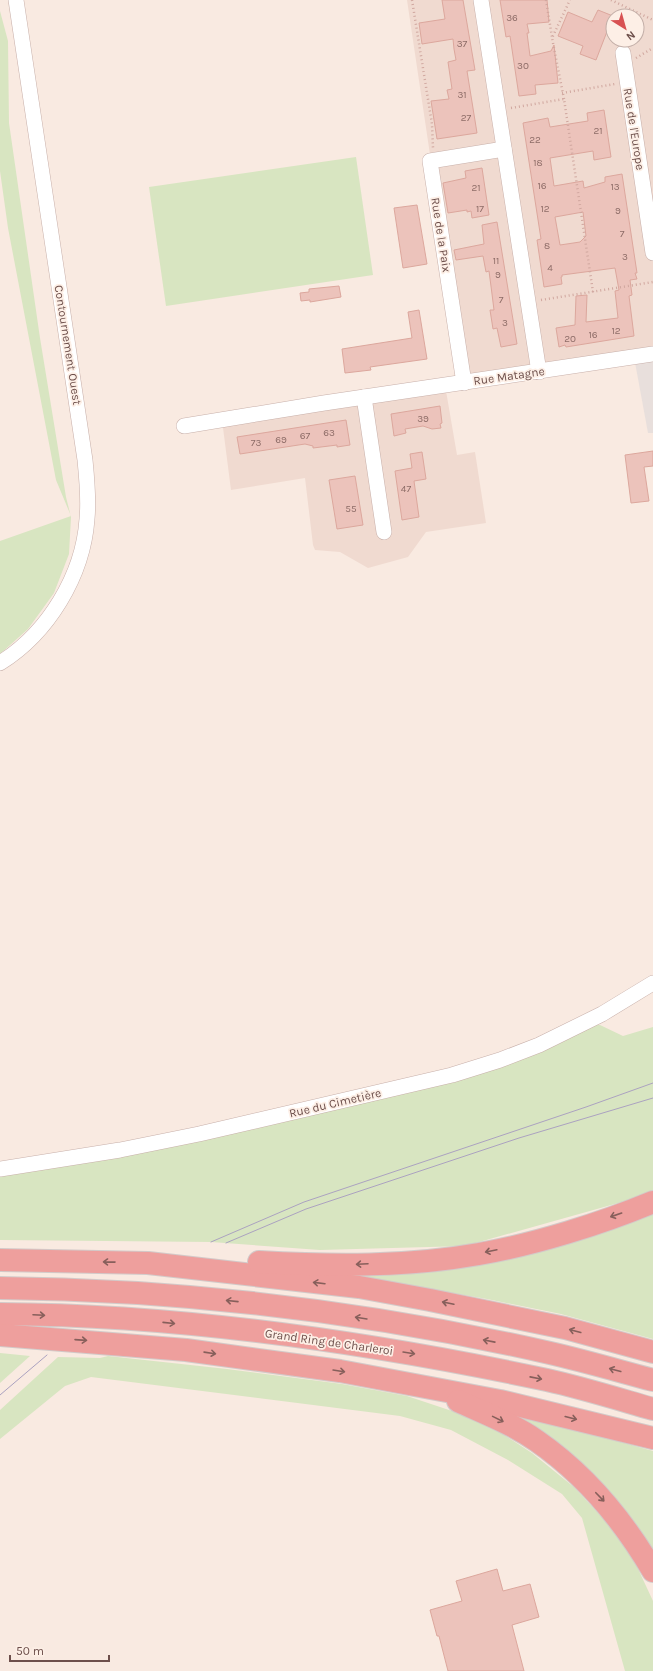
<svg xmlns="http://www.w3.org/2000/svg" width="653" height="1671" viewBox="0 0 653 1671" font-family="Karla,sans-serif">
<rect width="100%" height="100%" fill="#f9eae1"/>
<g fill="#f0dad0" fill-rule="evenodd">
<path d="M 407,0 L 653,0 L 653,354 L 464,383 ZM 613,16 L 637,16 L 637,40 L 613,40 Z"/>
<path d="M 445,385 L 457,455 L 475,452 L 486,523 L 426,532 L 408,557 L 368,568 L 340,552 L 315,550 L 313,545 L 305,478 L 231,490 L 222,420 Z"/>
</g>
<path fill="#e8dfdc" d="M 653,354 L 653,433 L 648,433 L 634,357 Z"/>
<g fill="#d8e5c1">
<path d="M 0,11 L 8,41 L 9,123 L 40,338 L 66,497 L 71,517 L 69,554 L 54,593 L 28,629 L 0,654 L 0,541 L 71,516 L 56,480 L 8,228 L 0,171 Z"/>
<path d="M 356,157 L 373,275 L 166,306 L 149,187 Z"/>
<path d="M 593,1025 L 600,1025 L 623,1036 L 653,1027 L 653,1190 L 636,1198 L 465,1246 L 320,1250 L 211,1242 L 0,1240 L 0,1175 L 281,1122 Z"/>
<path d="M 653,1209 L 653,1339 L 561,1314 L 487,1299 L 350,1275 Z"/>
<path d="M 0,1353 L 30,1356 L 0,1383 Z"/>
<path d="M 108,1356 L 227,1369 L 342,1384 L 407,1396 L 458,1413 L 495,1429 L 532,1453 L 575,1488 L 611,1527 L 633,1558 L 653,1601 L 653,1671 L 625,1671 L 582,1518 L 562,1494 L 508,1460 L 451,1430 L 400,1416 L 91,1377 L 65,1386 L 0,1439 L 0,1410 L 58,1357 L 100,1358 Z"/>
<path d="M 505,1414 L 592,1434 L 653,1451 L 653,1558 Z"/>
</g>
<g fill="#ecc3bb" stroke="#dca79d" fill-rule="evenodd">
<path d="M 442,0 L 463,0 L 475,70 L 467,71 L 477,133 L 437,139 L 431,101 L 449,99 L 447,90 L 452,89 L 448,62 L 456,60 L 454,49 L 453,39 L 422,44 L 419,23 L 445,19 Z"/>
<path d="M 500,0 L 547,0 L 549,22 L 527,24 L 529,33 L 527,33 L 530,56 L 551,51 L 554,45 L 558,83 L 535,85 L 536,94 L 519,96 L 510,36 L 506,37 Z"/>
<path d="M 598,10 L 613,16 L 596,60 L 580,54 L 583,46 L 558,36 L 568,12 L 592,22 Z"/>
<path d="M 604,110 L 611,157 L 594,160 L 593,151 L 550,158 L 554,186 L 583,181 L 584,188 L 605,182 L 605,177 L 622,174 L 637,273 L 635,273 L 637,279 L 630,280 L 632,295 L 629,296 L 634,336 L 566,347 L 565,345 L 559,347 L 556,328 L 575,325 L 576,296 L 587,295 L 586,322 L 618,318 L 615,291 L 619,290 L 615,268 L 562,275 L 562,277 L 561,277 L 562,284 L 544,287 L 537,240 L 541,239 L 523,123 L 548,118 L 550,127 L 588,121 L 587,113 ZM 583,212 L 586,236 L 580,242 L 560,245 L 555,217 Z"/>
<path d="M 482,168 L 489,215 L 472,218 L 471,211 L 467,212 L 467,210 L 448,213 L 443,183 L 466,178 L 465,171 Z"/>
<path d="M 417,205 L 427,264 L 403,268 L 394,208 Z"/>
<path d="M 497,222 L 516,338 L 517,344 L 501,347 L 497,328 L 493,329 L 490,310 L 494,310 L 492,294 L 489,271 L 486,272 L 483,256 L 456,260 L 454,250 L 484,244 L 482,225 Z"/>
<path d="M 339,286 L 341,297 L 310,302 L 310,300 L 301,301 L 300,293 L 309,292 L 309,289 Z"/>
<path d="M 419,310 L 427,359 L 370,367 L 371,370 L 345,373 L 342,349 L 412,338 L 408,312 Z"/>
<path d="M 440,406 L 442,423 L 440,424 L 441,428 L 432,429 L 423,426 L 405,429 L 406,433 L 394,436 L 391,414 Z"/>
<path d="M 346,420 L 350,445 L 337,447 L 337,445 L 313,448 L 313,446 L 305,444 L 240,454 L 237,437 Z"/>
<path d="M 653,451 L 653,466 L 644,467 L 649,501 L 631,503 L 625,455 Z"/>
<path d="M 422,452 L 426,479 L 414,481 L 419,517 L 402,520 L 395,471 L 412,468 L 410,454 Z"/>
<path d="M 355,476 L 363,525 L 337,529 L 329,480 Z"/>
<path d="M 497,1569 L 503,1591 L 530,1584 L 539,1617 L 512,1625 L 524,1671 L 448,1671 L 439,1636 L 437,1636 L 430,1610 L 462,1601 L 456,1581 Z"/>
</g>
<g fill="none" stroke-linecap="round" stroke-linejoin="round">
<defs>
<g id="minor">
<path d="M 481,0 L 539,372"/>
<path d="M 623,53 L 653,253"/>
<path d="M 464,383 L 430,161 L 504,149"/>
<path d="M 364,397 L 384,532"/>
<path d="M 184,426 L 324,403 L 653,354"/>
<path d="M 0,663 C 48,633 83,576 87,519 C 89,499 87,480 85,460 L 16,0"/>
<path d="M 0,1169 L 120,1150 L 199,1134 L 452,1075 L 500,1060 L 539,1045 L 602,1014 L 653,983"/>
</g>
<g id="motorway">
<path d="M 0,1260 L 148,1263 L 359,1287 L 430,1300 L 565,1328 L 653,1352"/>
<path d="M 259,1262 C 332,1266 407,1267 479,1254 C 536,1244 600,1224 653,1202"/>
<path d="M 0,1288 C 184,1290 370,1312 550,1353 C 585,1361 619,1371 653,1380"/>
<path d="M 0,1314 C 184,1315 368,1342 547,1380 C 583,1388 618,1399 653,1409"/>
<path d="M 0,1335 L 186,1350 L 340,1371 L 500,1401 L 653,1438"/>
<path d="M 458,1401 C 484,1413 513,1424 537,1441 C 586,1475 623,1520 653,1571"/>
</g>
</defs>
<use href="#minor" stroke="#c8b0aa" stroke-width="16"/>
<use href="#motorway" stroke="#d3cac9" stroke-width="24"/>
<g stroke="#d0a79f" stroke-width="2.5" stroke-dasharray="1 3" stroke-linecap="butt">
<path d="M 412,0 L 432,124 L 433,148"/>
<path d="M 546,0 L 552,37"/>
<path d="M 611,0 L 653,20"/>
<path d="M 636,58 L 653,48"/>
<path d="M 562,93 L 615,84"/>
<path d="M 564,99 L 552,38 L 570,0"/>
<path d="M 511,108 L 564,99 L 593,292"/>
<path d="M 541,300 L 653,282"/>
</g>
<use href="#minor" stroke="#fff" stroke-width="15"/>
<use href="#motorway" stroke="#ee9f9d" stroke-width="22"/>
<g stroke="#aba2c0" stroke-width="1">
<path d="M 211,1242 L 304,1202 L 586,1107 L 653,1083"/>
<path d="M 226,1243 L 306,1209 L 519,1138 L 653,1098"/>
<path d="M 0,1395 L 47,1355"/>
</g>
</g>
<defs><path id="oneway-shaft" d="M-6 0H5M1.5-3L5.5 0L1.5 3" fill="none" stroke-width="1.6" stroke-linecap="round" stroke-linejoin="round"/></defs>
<g stroke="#875f5b">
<use href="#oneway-shaft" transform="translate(616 1215) rotate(161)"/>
<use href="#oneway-shaft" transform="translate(491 1251) rotate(168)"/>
<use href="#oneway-shaft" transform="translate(109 1262) rotate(-179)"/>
<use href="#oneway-shaft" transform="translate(362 1264) rotate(177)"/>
<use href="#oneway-shaft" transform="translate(319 1283) rotate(-173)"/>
<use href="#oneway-shaft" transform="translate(232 1301) rotate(-174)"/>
<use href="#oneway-shaft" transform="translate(448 1303) rotate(-168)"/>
<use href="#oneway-shaft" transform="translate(39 1315) rotate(3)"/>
<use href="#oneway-shaft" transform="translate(361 1318) rotate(-171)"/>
<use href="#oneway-shaft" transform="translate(169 1323) rotate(6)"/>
<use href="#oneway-shaft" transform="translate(575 1331) rotate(-165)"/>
<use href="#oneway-shaft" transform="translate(81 1340) rotate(4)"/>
<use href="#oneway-shaft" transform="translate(489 1341) rotate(-169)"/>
<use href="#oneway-shaft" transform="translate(210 1353) rotate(8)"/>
<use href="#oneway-shaft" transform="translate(409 1353) rotate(9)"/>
<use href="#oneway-shaft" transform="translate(615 1370) rotate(-165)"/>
<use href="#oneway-shaft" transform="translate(339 1371) rotate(9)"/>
<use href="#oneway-shaft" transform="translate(536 1378) rotate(11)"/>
<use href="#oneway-shaft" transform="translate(571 1418) rotate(14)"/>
<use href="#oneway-shaft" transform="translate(498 1419) rotate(26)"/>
<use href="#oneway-shaft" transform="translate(600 1497) rotate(46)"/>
</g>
<g text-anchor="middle" stroke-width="3.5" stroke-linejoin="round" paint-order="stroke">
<g font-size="10" fill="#8d6c67">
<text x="512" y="21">36</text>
<text x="462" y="47">37</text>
<text x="523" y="69">30</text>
<text x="462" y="98">31</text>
<text x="466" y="121">27</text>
<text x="598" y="134">21</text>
<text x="535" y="143">22</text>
<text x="538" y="166">18</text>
<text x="542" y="189">16</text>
<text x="615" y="190">13</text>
<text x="476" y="191">21</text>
<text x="480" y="212">17</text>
<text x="545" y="212">12</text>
<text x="618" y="214">9</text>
<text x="622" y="237">7</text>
<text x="547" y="249">8</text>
<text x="625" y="260">3</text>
<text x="496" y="264">11</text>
<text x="550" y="271">4</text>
<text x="498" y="278">9</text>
<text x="501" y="303">7</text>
<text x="505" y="326">3</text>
<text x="616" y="334">12</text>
<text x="593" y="338">16</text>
<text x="570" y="342">20</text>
<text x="423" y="422">39</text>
<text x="329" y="436">63</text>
<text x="305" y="439">67</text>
<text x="281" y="443">69</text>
<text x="256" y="446">73</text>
<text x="406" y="492">47</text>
<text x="351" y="512">55</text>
</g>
<g font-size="12" fill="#6d4f4b" stroke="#fdefe6">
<text transform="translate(634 129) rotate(81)" y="4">Rue de l'Europe</text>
<text transform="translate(441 235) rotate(81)" y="4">Rue de la Paix</text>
<text transform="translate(68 345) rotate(81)" y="4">Contournement Ouest</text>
<text transform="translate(509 376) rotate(-8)" y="4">Rue Matagne</text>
<text transform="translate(335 1103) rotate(-13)" y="4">Rue du Cimetière</text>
<text transform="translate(329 1342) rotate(8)" y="4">Grand Ring de Charleroi</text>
</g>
</g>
<g transform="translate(625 28) rotate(143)"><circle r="19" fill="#fdefe6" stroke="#c3afa8"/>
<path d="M0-3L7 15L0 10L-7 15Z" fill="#d85152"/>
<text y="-6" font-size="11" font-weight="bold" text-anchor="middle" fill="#6d4f4b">N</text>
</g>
<path d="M10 1655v6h99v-6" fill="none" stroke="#6d4f4b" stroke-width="2"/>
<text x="16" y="1655" font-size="12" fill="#6d4f4b" stroke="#fdefe6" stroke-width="3" paint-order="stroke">50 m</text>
</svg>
